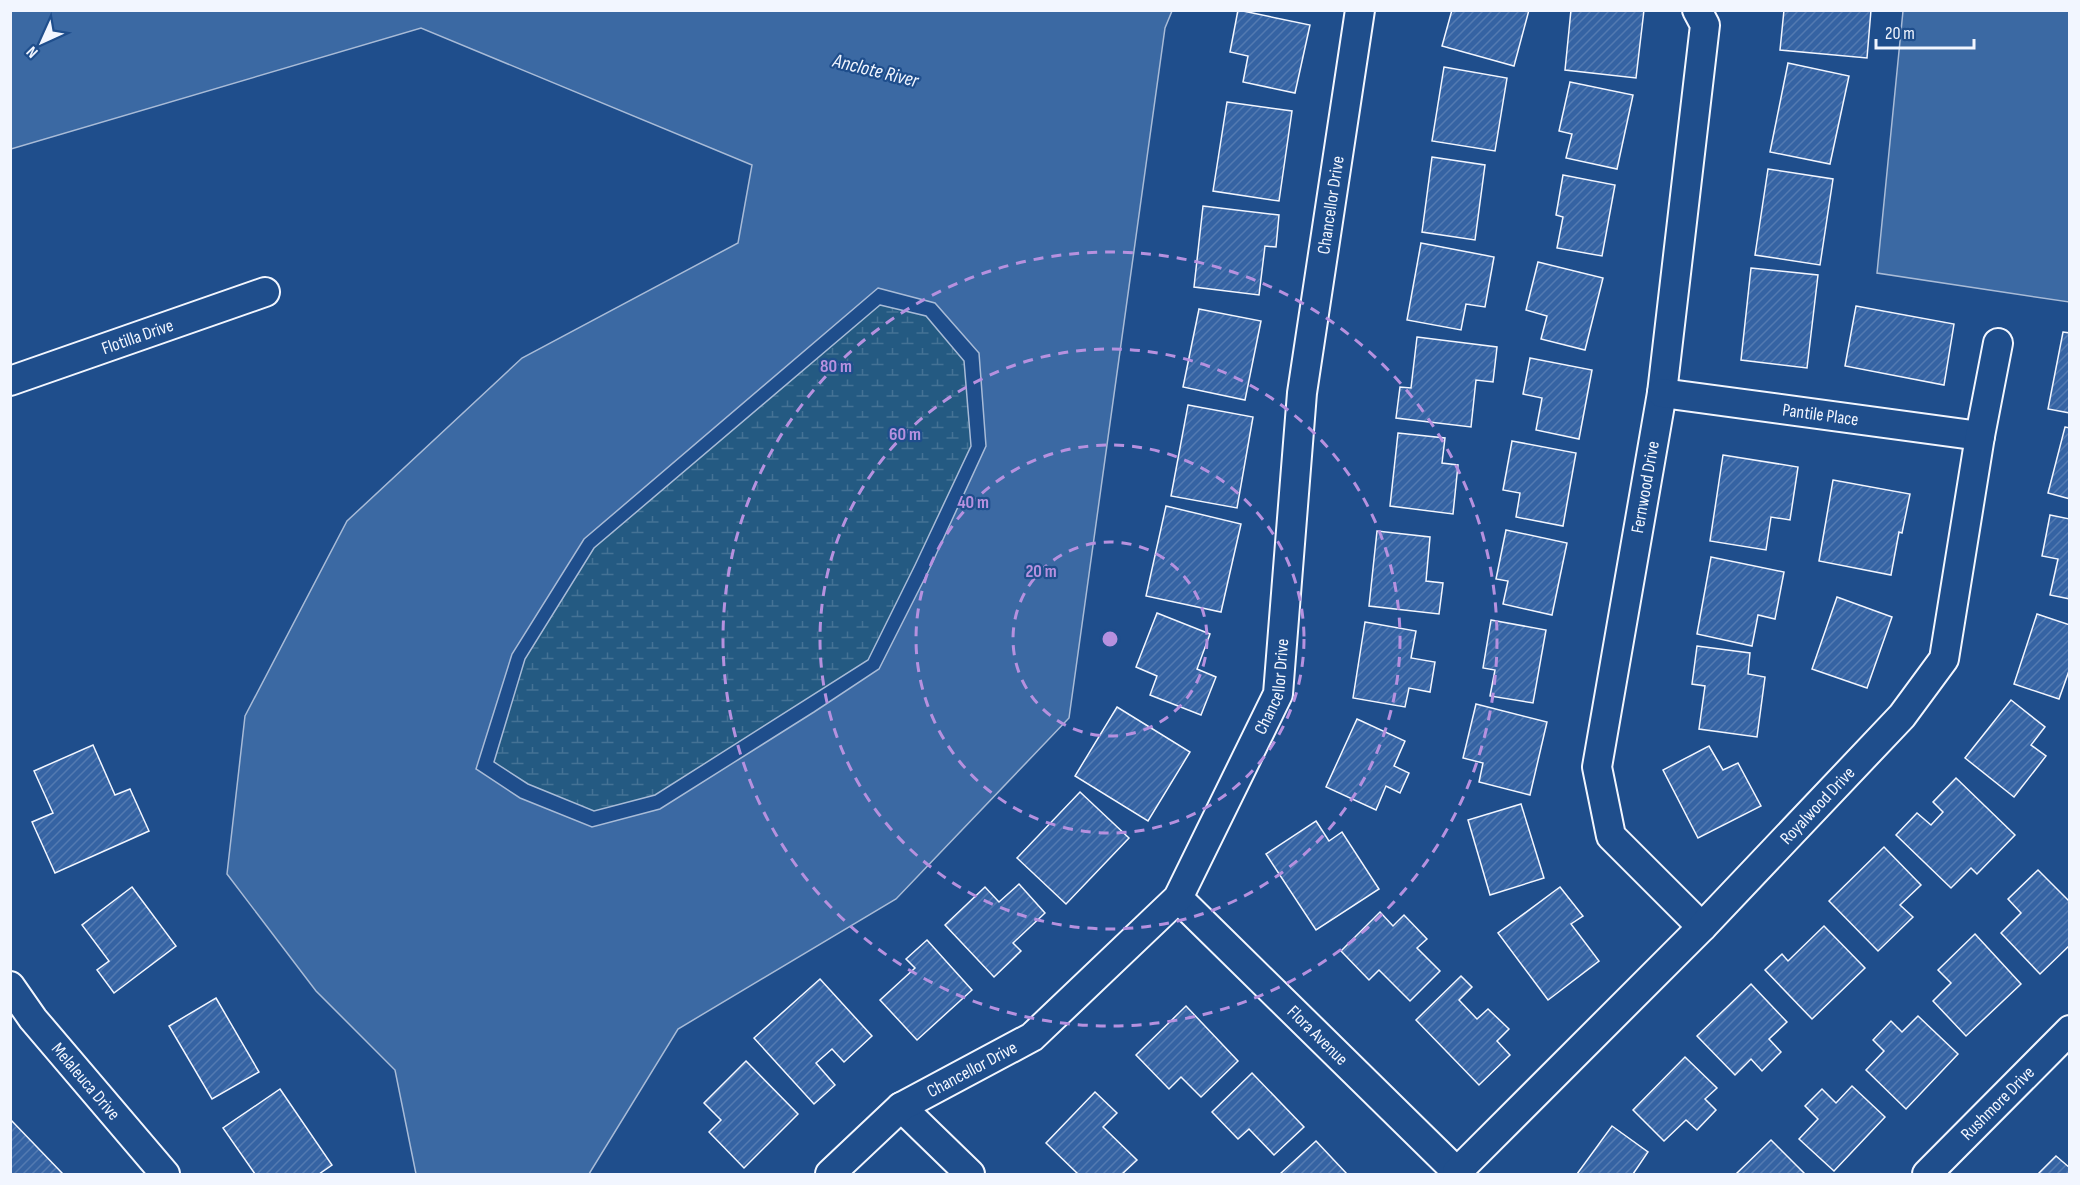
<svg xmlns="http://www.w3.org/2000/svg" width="2080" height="1185" viewBox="0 0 2080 1185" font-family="'Sofia Sans Condensed',sans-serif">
<defs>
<pattern id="wetland-marsh" width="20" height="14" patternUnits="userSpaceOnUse" patternTransform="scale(1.5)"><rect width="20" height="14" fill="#245a82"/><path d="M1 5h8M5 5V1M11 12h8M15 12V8" fill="none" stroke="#447295"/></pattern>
<pattern id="building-hatch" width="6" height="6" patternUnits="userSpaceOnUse" patternTransform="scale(1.5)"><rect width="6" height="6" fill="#3563a3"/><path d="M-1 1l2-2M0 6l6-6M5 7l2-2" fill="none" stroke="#537ab1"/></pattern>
</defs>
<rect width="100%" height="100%" fill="#1f4e8c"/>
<path fill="url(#wetland-marsh)" stroke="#a8bbd7" stroke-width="1.5" d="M 880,305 L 926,316 L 964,361 L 971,446 L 915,565 L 868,660 L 655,795 L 594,811 L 528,784 L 494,762 L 525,659 L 594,548 Z"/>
<g fill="#3b69a3" stroke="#a8bbd7" stroke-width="1.5" fill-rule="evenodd">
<path d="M 11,10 L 1172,11 L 1165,28 L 1069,718 L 896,899 L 678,1029 L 589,1174 L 416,1174 L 395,1070 L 316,991 L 227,874 L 245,716 L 347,521 L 522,358 L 738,243 L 752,165 L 421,28 L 11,149 ZM 878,288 L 935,303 L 979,353 L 986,446 L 929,570 L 879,669 L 814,712 L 660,809 L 592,827 L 520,798 L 476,769 L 512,654 L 584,539 Z"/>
<path d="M 1903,11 L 2069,11 L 2069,302 L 1877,273 Z"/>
</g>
<g fill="url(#building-hatch)" stroke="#f2f6ff" stroke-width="1.5">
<path d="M 1238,10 L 1310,25 L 1295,93 L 1243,82 L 1248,56 L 1230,52 Z"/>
<path d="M 1452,10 L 1529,10 L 1514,66 L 1442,46 Z"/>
<path d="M 1571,10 L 1644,10 L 1636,78 L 1565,70 Z"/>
<path d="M 1784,10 L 1871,10 L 1867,58 L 1780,50 Z"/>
<path d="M 1788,63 L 1849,76 L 1830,164 L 1770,152 Z"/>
<path d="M 1444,67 L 1507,78 L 1495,151 L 1432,141 Z"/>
<path d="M 1570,82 L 1633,95 L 1617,169 L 1566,158 L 1572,134 L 1559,131 Z"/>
<path d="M 1227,102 L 1292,111 L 1279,201 L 1213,191 Z"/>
<path d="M 1432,157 L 1485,165 L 1475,240 L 1422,232 Z"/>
<path d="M 1768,169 L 1833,179 L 1820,265 L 1755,255 Z"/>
<path d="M 1563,175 L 1615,185 L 1602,256 L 1557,248 L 1563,217 L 1556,215 Z"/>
<path d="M 1203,206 L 1279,215 L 1276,247 L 1265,246 L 1259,295 L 1194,287 Z"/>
<path d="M 1421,243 L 1494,257 L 1485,307 L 1466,304 L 1461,330 L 1407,320 Z"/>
<path d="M 1538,262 L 1603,278 L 1585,350 L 1541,339 L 1547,316 L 1526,310 Z"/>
<path d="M 1751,268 L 1818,275 L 1807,368 L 1741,360 Z"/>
<path d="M 1856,306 L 1954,324 L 1944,385 L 1845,366 Z"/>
<path d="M 1199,309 L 1261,321 L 1245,400 L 1183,387 Z"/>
<path d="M 2063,332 L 2070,333 L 2070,413 L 2048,409 Z"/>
<path d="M 1417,337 L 1497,347 L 1493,382 L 1476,380 L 1471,427 L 1396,418 L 1400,387 L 1411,388 Z"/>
<path d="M 1530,358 L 1592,370 L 1579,439 L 1536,430 L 1542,398 L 1523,394 Z"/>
<path d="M 1188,405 L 1253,417 L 1237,508 L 1171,496 Z"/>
<path d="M 2065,427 L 2070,428 L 2070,499 L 2048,493 Z"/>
<path d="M 1398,433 L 1445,438 L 1442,463 L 1458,465 L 1453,514 L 1390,506 Z"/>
<path d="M 1512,441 L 1576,453 L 1563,526 L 1516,517 L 1520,493 L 1503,490 Z"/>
<path d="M 1723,455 L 1798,467 L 1790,520 L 1771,517 L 1766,550 L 1710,541 Z"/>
<path d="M 1833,480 L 1910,494 L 1902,533 L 1899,532 L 1891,575 L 1819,561 Z"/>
<path d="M 1166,506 L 1241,524 L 1221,612 L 1146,596 Z"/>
<path d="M 2050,515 L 2070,519 L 2070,599 L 2050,595 L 2058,559 L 2042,556 Z"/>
<path d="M 1506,530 L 1567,543 L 1552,615 L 1503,604 L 1508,581 L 1496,579 Z"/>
<path d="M 1377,531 L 1430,537 L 1426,581 L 1443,583 L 1439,614 L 1369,606 Z"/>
<path d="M 1711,557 L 1784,572 L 1775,619 L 1758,615 L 1752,646 L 1697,634 Z"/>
<path d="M 1837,597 L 1892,617 L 1867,688 L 1812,669 Z"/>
<path d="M 1157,613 L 1210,634 L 1197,669 L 1216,677 L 1201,715 L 1150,695 L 1157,676 L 1136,667 Z"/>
<path d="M 2037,614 L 2070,625 L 2070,668 L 2059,699 L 2014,684 Z"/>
<path d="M 1491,620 L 1546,630 L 1533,703 L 1490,696 L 1495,670 L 1483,668 Z"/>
<path d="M 1365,622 L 1416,631 L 1411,658 L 1435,662 L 1430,692 L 1409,688 L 1405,707 L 1353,698 Z"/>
<path d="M 1697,646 L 1750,653 L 1748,674 L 1765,677 L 1757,737 L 1699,729 L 1705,686 L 1692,684 Z"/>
<path d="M 2011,700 L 2045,727 L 2031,745 L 2046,756 L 2014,797 L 1965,758 Z"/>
<path d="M 1476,704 L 1547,722 L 1530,795 L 1479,782 L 1483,763 L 1463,758 Z"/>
<path d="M 1117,707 L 1190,752 L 1148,821 L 1075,776 Z"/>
<path d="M 1357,719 L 1405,741 L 1394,766 L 1409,773 L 1400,793 L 1386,786 L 1376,810 L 1326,787 Z"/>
<path d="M 93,745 L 115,795 L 130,789 L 149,831 L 55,873 L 32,822 L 53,813 L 34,771 Z"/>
<path d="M 1709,746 L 1723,770 L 1738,763 L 1761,806 L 1698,838 L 1663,770 Z"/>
<path d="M 1956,778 L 2015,835 L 1977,874 L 1971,868 L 1951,888 L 1896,835 L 1917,813 L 1931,825 L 1943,812 L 1933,802 Z"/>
<path d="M 1080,792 L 1129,838 L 1066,904 L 1017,858 Z"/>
<path d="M 1521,804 L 1544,878 L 1490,895 L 1468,820 Z"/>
<path d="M 1316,821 L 1329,841 L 1342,832 L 1379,889 L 1316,930 L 1266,854 Z"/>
<path d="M 1884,847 L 1921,885 L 1900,905 L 1913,917 L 1878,951 L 1829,901 Z"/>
<path d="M 2038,870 L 2070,902 L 2070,945 L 2040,974 L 2001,933 L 2021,913 L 2008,899 Z"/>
<path d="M 1019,884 L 1045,913 L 1013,943 L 1021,951 L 994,977 L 945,925 L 985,887 L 999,902 Z"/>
<path d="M 132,887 L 176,946 L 114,993 L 97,970 L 109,961 L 82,925 Z"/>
<path d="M 1560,887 L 1583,916 L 1571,924 L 1599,961 L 1548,1000 L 1498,933 Z"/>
<path d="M 1380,912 L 1393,926 L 1404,915 L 1427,939 L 1417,948 L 1440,971 L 1410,1001 L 1379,970 L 1369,980 L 1341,951 Z"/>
<path d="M 1824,926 L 1865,968 L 1812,1019 L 1765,970 L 1782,954 L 1788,961 Z"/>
<path d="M 1975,934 L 2021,984 L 1966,1036 L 1933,1001 L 1951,983 L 1938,970 Z"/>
<path d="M 927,940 L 972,990 L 917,1040 L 880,1000 L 915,968 L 906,959 Z"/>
<path d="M 1461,976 L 1472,987 L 1459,1000 L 1477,1019 L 1488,1009 L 1509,1029 L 1497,1041 L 1510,1055 L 1479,1085 L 1416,1020 Z"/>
<path d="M 820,979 L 872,1036 L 844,1062 L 832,1049 L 816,1063 L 835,1085 L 814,1104 L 754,1038 Z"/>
<path d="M 1751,984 L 1787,1022 L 1769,1039 L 1781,1052 L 1762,1071 L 1751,1059 L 1735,1075 L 1697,1036 Z"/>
<path d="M 216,998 L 259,1072 L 212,1099 L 169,1026 Z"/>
<path d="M 1186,1006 L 1238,1061 L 1201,1097 L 1181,1077 L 1169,1089 L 1136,1055 Z"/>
<path d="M 1918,1016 L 1958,1054 L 1906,1109 L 1866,1070 L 1884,1051 L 1873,1040 L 1891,1021 L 1902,1032 Z"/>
<path d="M 1685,1057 L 1717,1088 L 1705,1099 L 1716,1110 L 1697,1130 L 1686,1120 L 1664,1141 L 1633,1110 Z"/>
<path d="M 746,1061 L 798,1114 L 744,1168 L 709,1132 L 721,1120 L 704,1103 Z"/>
<path d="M 1252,1073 L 1304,1127 L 1274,1155 L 1249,1129 L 1238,1139 L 1212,1112 Z"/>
<path d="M 1852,1086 L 1885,1117 L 1834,1171 L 1799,1139 L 1818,1119 L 1805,1106 L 1822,1089 L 1836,1103 Z"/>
<path d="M 280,1089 L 332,1165 L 319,1174 L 255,1174 L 223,1128 Z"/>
<path d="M 1095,1092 L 1117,1113 L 1103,1127 L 1137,1160 L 1122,1174 L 1078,1174 L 1046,1143 Z"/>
<path d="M 10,1119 L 63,1174 L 10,1174 Z"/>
<path d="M 1612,1126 L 1648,1152 L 1633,1174 L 1577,1174 Z"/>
<path d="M 1771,1140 L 1805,1174 L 1736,1174 Z"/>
<path d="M 1316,1141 L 1347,1174 L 1280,1174 Z"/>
<path d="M 2056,1156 L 2070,1168 L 2070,1174 L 2038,1174 Z"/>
</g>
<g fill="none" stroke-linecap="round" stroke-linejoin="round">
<defs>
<g id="street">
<path d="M 1697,10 L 1705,25 L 1662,393 L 1597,767 L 1611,836 L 1702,927"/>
<path id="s1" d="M 10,381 L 265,292"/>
<path id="s2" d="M 1662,393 L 1980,436"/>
<path id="s3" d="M 1178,898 L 1459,1174"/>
<path id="s4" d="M 10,986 L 33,1019 L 165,1174"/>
<path d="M 901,1107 L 970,1174"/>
<path id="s5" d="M 1457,1172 L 1702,927 L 1902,716 L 1944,659 L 1980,436 L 1998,343"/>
<path id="s6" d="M 830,1174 L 901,1107 L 1032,1037 L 1178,898 L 1278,694 L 1302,393 L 1360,10"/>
<path id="s7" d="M 1927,1174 L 2070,1030"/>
</g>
</defs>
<use href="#street" stroke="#f2f6ff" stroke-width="32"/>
<use href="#street" stroke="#1f4e8c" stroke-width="28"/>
</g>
<g fill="none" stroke="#b691df" stroke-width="3" stroke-dasharray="10 8">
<circle cx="1110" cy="639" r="97"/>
<circle cx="1110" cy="639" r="194"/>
<circle cx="1110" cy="639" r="290"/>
<circle cx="1110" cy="639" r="387"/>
</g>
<g text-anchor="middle" stroke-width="4.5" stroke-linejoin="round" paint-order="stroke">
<g font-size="18" fill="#f2f6ff" stroke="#1f4e8c">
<text dy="6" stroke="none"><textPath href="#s6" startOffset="1167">Chancellor Drive</textPath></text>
<text dy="6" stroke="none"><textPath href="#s1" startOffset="135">Flotilla Drive</textPath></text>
<text dy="6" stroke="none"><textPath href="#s2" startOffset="160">Pantile Place</textPath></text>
<text transform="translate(1645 487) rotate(-80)" y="6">Fernwood Drive</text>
<text dy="6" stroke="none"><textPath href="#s6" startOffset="681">Chancellor Drive</textPath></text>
<text dy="6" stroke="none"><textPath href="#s5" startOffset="514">Royalwood Drive</textPath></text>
<text dy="6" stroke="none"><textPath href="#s3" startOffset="196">Flora Avenue</textPath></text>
<text dy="6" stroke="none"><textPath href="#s6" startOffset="178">Chancellor Drive</textPath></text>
<text dy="6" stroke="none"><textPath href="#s4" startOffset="122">Melaleuca Drive</textPath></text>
<text dy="6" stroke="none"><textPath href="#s7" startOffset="100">Rushmore Drive</textPath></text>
</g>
<g font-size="20" font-style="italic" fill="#f2f6ff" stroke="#1f4e8c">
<text transform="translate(876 70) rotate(14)" y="7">Anclote River</text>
</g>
</g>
<circle cx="1110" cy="639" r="9" fill="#b691df" stroke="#1f4e8c" stroke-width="3"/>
<g font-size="18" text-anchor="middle" font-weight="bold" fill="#b691df" stroke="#1f4e8c" stroke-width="4.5" stroke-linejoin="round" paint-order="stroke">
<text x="836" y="372">80 m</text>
<text x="905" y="440">60 m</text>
<text x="973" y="508">40 m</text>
<text x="1041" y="577">20 m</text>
</g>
<rect width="2080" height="1185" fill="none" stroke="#f2f6ff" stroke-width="24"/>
<g transform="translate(42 42) rotate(225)" stroke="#1f4e8c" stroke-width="4.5" paint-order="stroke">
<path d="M0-4.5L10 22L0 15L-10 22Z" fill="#f2f6ff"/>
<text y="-9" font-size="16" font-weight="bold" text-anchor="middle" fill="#f2f6ff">N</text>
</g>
<path d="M1876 39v9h98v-9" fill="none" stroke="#f2f6ff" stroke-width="3"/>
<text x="1885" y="39" font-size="18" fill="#f2f6ff" stroke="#1f4e8c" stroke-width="4.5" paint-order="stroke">20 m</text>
</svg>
